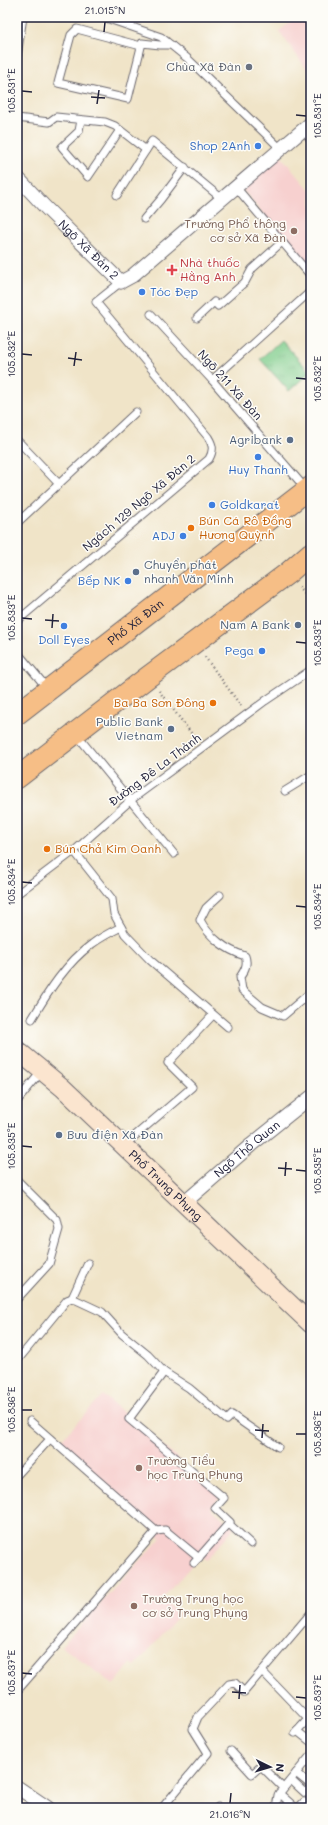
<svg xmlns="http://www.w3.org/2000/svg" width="328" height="1825" viewBox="0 0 328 1825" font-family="Mali,sans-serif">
<defs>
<pattern id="park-tufts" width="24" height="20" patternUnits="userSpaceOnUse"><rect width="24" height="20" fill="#80cd8c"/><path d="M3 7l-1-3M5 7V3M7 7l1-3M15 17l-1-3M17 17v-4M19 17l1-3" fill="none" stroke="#6eb07a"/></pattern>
</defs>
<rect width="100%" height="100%" fill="#fdfcf7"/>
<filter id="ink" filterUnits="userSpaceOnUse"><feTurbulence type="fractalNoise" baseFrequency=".025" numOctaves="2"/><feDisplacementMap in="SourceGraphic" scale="8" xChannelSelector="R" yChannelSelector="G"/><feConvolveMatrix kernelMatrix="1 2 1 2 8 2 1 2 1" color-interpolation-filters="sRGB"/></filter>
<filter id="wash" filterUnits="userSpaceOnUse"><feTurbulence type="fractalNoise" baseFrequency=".012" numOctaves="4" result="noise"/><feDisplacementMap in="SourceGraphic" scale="16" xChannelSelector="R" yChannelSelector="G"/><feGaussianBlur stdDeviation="0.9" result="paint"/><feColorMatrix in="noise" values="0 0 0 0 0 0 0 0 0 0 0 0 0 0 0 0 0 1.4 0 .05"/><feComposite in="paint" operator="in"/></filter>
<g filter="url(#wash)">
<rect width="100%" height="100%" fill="#f0e4c8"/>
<g fill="#f7d0cf">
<path d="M 298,17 L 311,17 L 311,75 L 279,31 Z"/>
<path d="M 279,154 L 311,191 L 311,270 L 241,188 Z"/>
<path d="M 103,1395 L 221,1495 L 211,1508 L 234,1528 L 206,1560 L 200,1556 L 162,1599 L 180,1614 L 135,1666 L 131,1663 L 114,1685 L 61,1646 L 161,1538 L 60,1441 Z"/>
</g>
<path fill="url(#park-tufts)" stroke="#517864" d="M 281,340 L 310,372 L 289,391 L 260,359 Z"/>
</g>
<g filter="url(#ink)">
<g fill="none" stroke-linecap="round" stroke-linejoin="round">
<defs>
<g id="lane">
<path d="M 103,17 L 161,37 L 187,58 L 280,148"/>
<path d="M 141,46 L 77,29 L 71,35 L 58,83 L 128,99 L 142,43 L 160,45 L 171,45"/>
<path d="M 17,56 L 23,17"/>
<path d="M 17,118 L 49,122 L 56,117 L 105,122 L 115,126 L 146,150 L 152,141 L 221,198"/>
<path d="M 81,120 L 79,131 L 62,147 L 88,177 L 120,130"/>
<path d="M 302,129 L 311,140"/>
<path d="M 235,186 L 311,276"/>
<path d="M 117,195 L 146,150"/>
<path d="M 144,219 L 161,199 L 185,167"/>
<path d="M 151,314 L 212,380 L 306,489"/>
<path d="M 197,318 L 214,302 L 218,306 L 245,282 L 252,269 L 282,242"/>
<path d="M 212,380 L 311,291"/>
<path d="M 17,440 L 59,484"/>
<path d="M 17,523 L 136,412"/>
<path d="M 17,621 L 209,459 C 214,450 213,445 208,437 L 96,302 L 121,282"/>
<path d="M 17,652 L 47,688"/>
<path d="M 76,734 L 174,854"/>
<path d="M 285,791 L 311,775"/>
<path d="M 74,851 L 112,899 L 114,914 L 125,934 L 150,960 L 228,1027"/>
<path d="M 17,894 L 74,851 L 131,800 L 265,701 L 311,670"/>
<path d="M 220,895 L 206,908 L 200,920 C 209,937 226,950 245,956 C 248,964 245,970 240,977 L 242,990 L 262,1007 L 283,1016 L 311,992"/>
<path d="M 32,1019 C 48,992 66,963 92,944 C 101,937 111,932 121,927"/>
<path d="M 17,1101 L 42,1071"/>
<path d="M 123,1146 L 192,1087 L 168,1063 L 213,1015"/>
<path d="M 17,1180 L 57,1220 L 59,1229 L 49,1264 L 17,1299"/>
<path d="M 72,1298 L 88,1263"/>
<path d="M 17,1361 L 67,1300 L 72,1298 L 102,1312 L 122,1334 L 148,1355 L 164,1372 L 189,1388 L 227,1420 L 232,1415 L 278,1447"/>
<path d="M 164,1372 L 129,1419 L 224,1498 L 215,1508 L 230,1522 L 194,1563"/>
<path d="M 30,1421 L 156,1531"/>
<path d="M 17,1475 L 50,1439"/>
<path d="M 229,1524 L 251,1544"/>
<path d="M 262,1671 L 308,1719 L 297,1731"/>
<path d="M 17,1691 L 156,1531 L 165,1530 L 199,1558"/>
<path d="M 295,1733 L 297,1731 L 311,1742"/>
<path d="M 231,1751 L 252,1774 L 261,1766 L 283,1788"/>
<path d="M 296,1773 L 311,1785"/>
<path d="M 291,1780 L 305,1793 L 311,1787"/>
<path d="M 279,1793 L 296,1808"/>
<path d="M 218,1807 L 219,1808"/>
<path d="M 162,1808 L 208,1753 L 193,1729 L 198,1717 L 229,1684 L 235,1683 L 244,1692 L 311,1613"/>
<path d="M 276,1808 L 278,1795 L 311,1755"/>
<path d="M 298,1808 L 304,1802"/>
</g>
<g id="street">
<path id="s1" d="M 17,177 L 45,207 L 121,282 L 132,276 L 311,123"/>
<path id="s2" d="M 184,1203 L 251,1145 L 311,1097"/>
<path d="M 17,1787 L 48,1808"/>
</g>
<g id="secondary">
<path id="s3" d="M 17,1050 L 63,1088 L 311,1324"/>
</g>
<g id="primary">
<path id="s4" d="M 17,714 L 311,487"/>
<path d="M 17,778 L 148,677 L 288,573 L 311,553"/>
</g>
</defs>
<use href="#lane" stroke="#6a666c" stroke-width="9"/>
<use href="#street" stroke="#6a666c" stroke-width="15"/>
<use href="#secondary" stroke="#6a666c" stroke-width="20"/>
<use href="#primary" stroke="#6a666c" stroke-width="23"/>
<g stroke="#6a666c" stroke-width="2.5" stroke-dasharray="1 3" stroke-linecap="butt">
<path d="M 299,587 L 311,602"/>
<path d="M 205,657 L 241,706"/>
<path d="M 159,691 L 195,738"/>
</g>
<use href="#lane" stroke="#fff" stroke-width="7"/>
<use href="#street" stroke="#fff" stroke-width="13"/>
<use href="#secondary" stroke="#fbe5cf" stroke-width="18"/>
<use href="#primary" stroke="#f6be86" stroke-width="21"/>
</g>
</g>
<path fill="none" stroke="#22223b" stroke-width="1.5" d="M 104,32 L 105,22M 22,91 L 32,92M 91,97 L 105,98M 97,104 L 99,90M 296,115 L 306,116M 22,354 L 32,355M 68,358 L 82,360M 74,366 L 76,352M 296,378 L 306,379M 22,618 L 32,619M 45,620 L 59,621M 52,628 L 53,614M 296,642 L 306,643M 22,882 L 32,883M 296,906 L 306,907M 22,1146 L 32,1147M 278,1168 L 292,1169M 296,1170 L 306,1171M 285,1176 L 286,1162M 22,1410 L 32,1410M 255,1430 L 269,1431M 296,1434 L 306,1434M 262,1438 L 263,1424M 22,1673 L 32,1674M 232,1692 L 246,1693M 296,1697 L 306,1698M 239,1699 L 240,1685M 230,1803 L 231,1793"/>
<circle fill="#6b7280" stroke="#fdfcf7" stroke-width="1.5" cx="249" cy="67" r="4"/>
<g fill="#3f7fe0" stroke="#fdfcf7" stroke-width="1.5">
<circle cx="258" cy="146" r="4"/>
<circle cx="142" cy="292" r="4"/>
<circle cx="258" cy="457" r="4"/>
<circle cx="212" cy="505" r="4"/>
<circle cx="183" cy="536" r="4"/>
<circle cx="128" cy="581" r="4"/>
<circle cx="64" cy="626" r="4"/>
<circle cx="262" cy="651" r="4"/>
</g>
<g fill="#8d6e63" stroke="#fdfcf7" stroke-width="1.5">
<circle cx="294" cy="231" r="4"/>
<circle cx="139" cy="1468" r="4"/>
<circle cx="134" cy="1606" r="4"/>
</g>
<path fill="#e0444e" stroke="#fdfcf7" stroke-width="1.5" d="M170 264h4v4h4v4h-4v4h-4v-4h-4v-4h4z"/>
<g fill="#5c6f8a" stroke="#fdfcf7" stroke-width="1.5">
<circle cx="290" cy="440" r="4"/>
<circle cx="136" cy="572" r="4"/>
<circle cx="298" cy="625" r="4"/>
<circle cx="171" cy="729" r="4"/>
<circle cx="59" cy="1135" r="4"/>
</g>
<g fill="#e8710a" stroke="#fdfcf7" stroke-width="1.5">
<circle cx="191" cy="528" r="4"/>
<circle cx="213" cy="703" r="4"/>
<circle cx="47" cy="849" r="4"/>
</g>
<g text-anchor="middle" stroke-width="3" stroke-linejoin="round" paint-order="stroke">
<g font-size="12" fill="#5b616d" stroke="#fdfcf7" text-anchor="end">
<text x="241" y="71">Chùa Xã Đàn</text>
</g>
<g font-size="12" fill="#366cbe" stroke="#fdfcf7" text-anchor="end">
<text x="250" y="150">Shop 2Anh</text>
<text x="150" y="296" text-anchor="start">Tóc Đẹp</text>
<text x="258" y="474" text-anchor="middle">Huy Thanh</text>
<text x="220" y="509" text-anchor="start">Goldkarat</text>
<text x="175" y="540">ADJ</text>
<text x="120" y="585">Bếp NK</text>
<text x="64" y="644" text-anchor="middle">Doll Eyes</text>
<text x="254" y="655">Pega</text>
</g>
<g font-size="12" fill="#785e54" stroke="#fdfcf7" text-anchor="start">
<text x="286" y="228" text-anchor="end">Trường Phổ thông<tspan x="286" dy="14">cơ sở Xã Đàn</tspan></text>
<text x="147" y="1465">Trường Tiểu<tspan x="147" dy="14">học Trung Phụng</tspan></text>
<text x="142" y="1603">Trường Trung học<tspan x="142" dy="14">cơ sở Trung Phụng</tspan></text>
</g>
<g font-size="12" fill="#22223b" stroke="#fdfcf7">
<text dy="4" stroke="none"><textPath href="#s1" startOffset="102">Ngõ Xã Đàn 2</textPath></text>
<text transform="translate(230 385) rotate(48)" y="4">Ngõ 211 Xã Đàn</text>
<text transform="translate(139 503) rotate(-40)" y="4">Ngách 129 Ngõ Xã Đàn 2</text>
<text dy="4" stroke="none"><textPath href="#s4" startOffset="150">Phố Xã Đàn</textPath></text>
<text transform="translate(155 770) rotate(-37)" y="4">Đường Đê La Thành</text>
<text dy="4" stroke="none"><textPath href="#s2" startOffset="83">Ngõ Thổ Quan</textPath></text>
<text dy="4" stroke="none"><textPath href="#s3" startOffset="201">Phố Trung Phụng</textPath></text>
</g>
<g font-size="12" fill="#be3a42" stroke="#fdfcf7" text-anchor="start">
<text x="180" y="267">Nhà thuốc<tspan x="180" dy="14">Hằng Anh</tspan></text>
</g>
<g font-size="12" fill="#4e5e75" stroke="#fdfcf7" text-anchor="end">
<text x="282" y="444">Agribank</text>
<text x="144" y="569" text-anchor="start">Chuyển phát<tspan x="144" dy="14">nhanh Văn Minh</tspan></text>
<text x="290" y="629">Nam A Bank</text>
<text x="163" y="726">Public Bank<tspan x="163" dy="14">Vietnam</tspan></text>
<text x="67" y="1139" text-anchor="start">Bưu điện Xã Đàn</text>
</g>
<g font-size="12" fill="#c56008" stroke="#fdfcf7" text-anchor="start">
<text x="199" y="525">Bún Cá Rô Đồng<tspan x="199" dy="14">Hương Quỳnh</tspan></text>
<text x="205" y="707" text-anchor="end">Ba Ba Sơn Đông</text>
<text x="55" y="853">Bún Chả Kim Oanh</text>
</g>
</g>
<rect width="328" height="1825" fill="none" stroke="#fdfcf7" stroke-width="44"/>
<g transform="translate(270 1767) rotate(95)" stroke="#fdfcf7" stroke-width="3" paint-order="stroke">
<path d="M0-3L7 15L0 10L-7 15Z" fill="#22223b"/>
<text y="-6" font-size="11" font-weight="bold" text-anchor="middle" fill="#22223b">N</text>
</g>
<rect x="22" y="22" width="284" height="1781" fill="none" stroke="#22223b" stroke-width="1.5"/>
<g font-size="10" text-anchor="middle" fill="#22223b">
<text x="105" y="14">21.015°N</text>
<text transform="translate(11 91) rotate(-90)" y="4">105.831°E</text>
<text transform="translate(317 116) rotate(-90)" y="4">105.831°E</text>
<text transform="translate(11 354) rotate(-90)" y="4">105.832°E</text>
<text transform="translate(317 379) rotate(-90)" y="4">105.832°E</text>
<text transform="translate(11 618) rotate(-90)" y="4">105.833°E</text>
<text transform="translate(317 643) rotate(-90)" y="4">105.833°E</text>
<text transform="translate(11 882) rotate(-90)" y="4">105.834°E</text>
<text transform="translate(317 907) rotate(-90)" y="4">105.834°E</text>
<text transform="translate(11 1146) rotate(-90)" y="4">105.835°E</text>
<text transform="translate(317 1171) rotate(-90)" y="4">105.835°E</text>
<text transform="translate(11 1410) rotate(-90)" y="4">105.836°E</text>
<text transform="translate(317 1434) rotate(-90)" y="4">105.836°E</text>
<text transform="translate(11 1673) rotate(-90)" y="4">105.837°E</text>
<text transform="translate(317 1698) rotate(-90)" y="4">105.837°E</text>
<text x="230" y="1818">21.016°N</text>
</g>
</svg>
